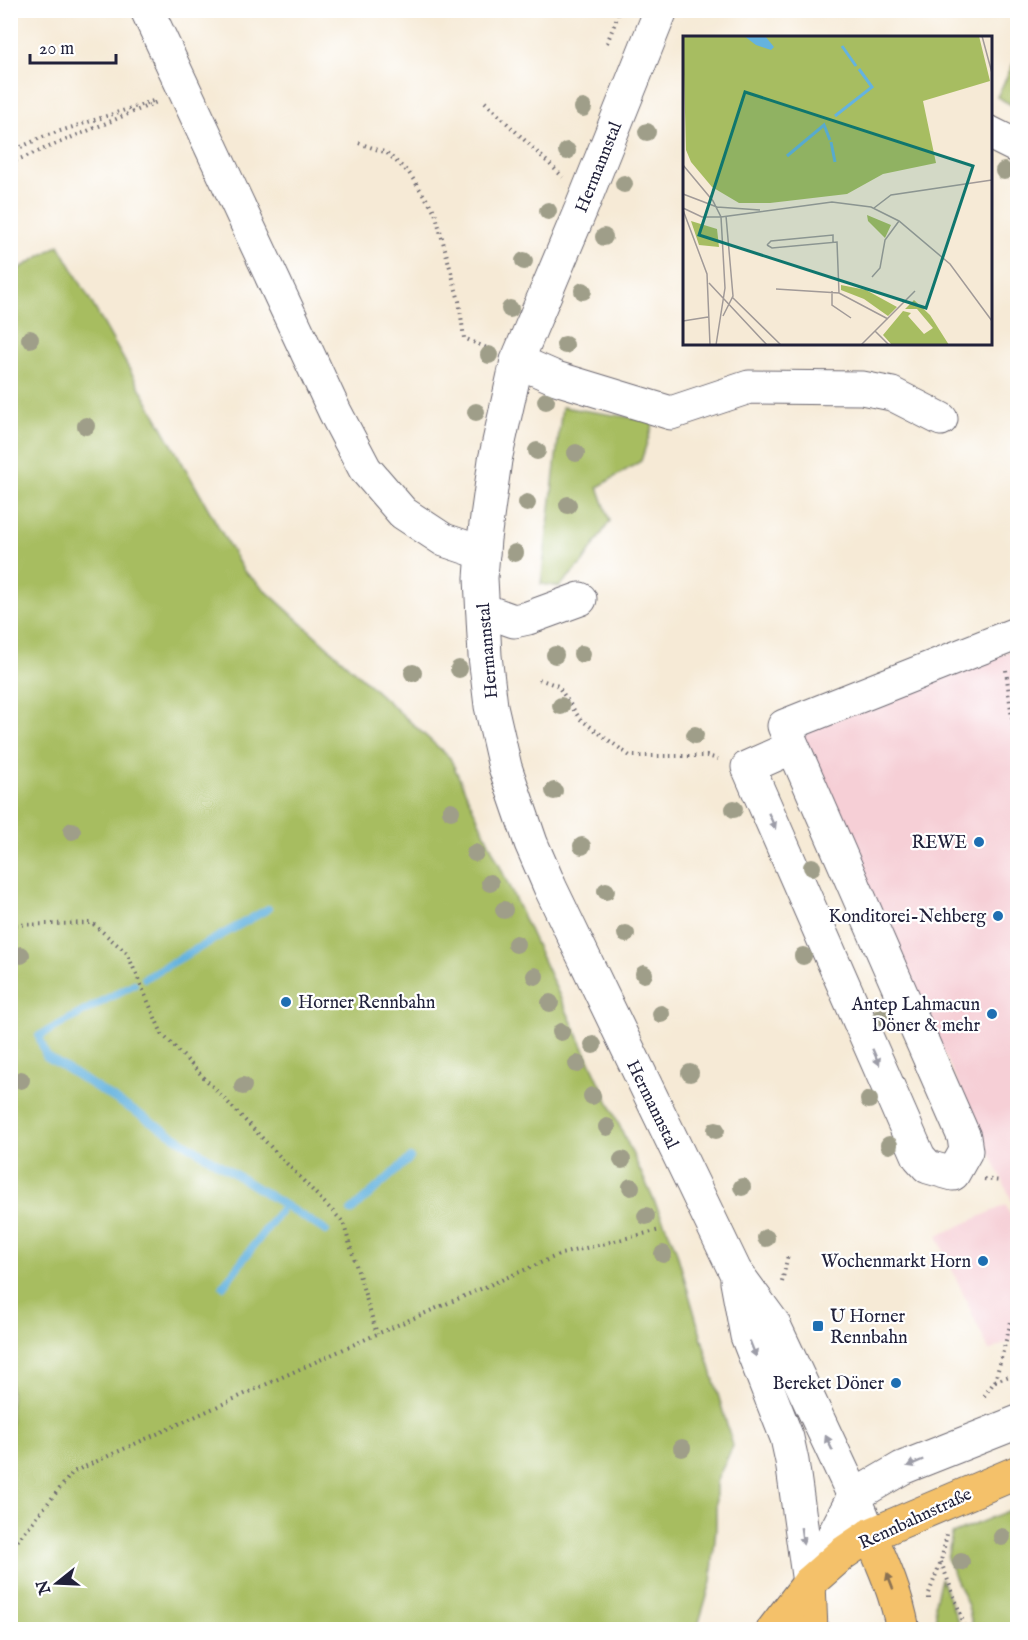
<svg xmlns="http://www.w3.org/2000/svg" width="1028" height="1640" viewBox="0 0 1028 1640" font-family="'IM FELL English',serif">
<rect width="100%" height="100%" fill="#fff"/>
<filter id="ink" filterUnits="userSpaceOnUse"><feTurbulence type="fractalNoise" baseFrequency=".0167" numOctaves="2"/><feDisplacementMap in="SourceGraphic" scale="12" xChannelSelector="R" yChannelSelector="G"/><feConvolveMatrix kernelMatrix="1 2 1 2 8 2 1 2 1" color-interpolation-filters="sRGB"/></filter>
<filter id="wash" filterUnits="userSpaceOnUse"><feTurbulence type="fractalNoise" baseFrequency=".008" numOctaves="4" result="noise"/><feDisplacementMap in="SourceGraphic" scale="24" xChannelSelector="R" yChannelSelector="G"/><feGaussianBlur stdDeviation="1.35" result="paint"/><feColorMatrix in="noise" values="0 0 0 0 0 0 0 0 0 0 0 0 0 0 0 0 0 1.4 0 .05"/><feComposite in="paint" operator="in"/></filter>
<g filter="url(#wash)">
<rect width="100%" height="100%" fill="#f6ead6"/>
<g fill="#f6cfd6">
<path d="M 1017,648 L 1017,1212 L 796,733 Z"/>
<path d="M 1006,1205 L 1017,1231 L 1017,1285 L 1013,1287 L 1017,1296 L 1017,1338 L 989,1351 L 937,1236 Z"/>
</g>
<g fill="#a7bd61" stroke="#64704e" stroke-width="1.5">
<path d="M 1017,56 L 1017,108 L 997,97 Z"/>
<path d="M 59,245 L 243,570 L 450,758 L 675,1246 L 733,1446 L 716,1482 L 716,1528 L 711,1582 L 697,1629 L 11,1629 L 10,274 Z"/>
<path d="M 562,407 L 654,421 L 641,461 L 598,487 L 610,521 L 583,562 L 559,587 L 541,584 Z"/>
<path d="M 1017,1507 L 1017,1629 L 973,1629 L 968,1606 L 947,1559 L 952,1534 Z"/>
<path d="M 941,1579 L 958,1621 L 959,1629 L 937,1629 L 935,1602 Z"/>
</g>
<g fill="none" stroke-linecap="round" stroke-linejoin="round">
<g stroke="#65b3df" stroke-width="8">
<path d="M 145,978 L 268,909"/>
<path d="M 134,984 L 39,1036 L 46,1056 L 326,1231"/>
<path d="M 351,1211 L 410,1158"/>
<path d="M 223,1286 L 280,1211"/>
</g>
</g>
</g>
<g filter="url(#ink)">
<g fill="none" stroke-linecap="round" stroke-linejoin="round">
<defs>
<g id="minor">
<path d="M 147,10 L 335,412 L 365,469 L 403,513 L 444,540 L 483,553"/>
<path d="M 661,10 L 581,209 L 517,361 L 495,460 L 484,539 L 481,578 L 485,656 L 491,706 L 505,767 L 531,843 L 550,887 L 735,1271 L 773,1323 L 854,1496 L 870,1535"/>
<path d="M 990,133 L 1018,147"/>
<path d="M 517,361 L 556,378 L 671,413 L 749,387 L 862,388 L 892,394 L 941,419"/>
<path d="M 483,610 L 514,621 L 528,618 L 580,599"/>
<path d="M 793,747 L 748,767 L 919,1157 L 928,1167 L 953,1174 L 966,1151 L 964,1137 L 784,726 L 1018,633"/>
<path d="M 737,1282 L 747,1336 L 787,1438 L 792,1461 L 809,1583"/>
<path d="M 810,1581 L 854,1496 L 902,1468 L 1018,1422"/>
</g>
<g id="major">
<path d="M 870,1535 C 884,1566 897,1596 903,1630"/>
<path d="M 809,1583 L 811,1630"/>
<path d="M 773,1630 L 809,1583 L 842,1554 L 870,1535 L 1018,1472"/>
</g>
</defs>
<use href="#minor" stroke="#6c6871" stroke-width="35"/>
<use href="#major" stroke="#6c6871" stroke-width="35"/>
<g stroke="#6c6871" stroke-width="4" stroke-dasharray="1.5 4.5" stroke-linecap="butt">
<path d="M 607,43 L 620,10"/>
<path d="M 485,102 L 563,177"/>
<path d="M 359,143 L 387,153 L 409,173 L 435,212 L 459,301 L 464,338 L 489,349"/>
<path d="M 10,152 L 45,136 L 156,100"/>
<path d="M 10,163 L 157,102"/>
<path d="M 1006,670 L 1015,743"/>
<path d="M 539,679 L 558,686 L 580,719 L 630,756 L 707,756 L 718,759"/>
<path d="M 10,925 L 92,923 L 127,953 L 162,1034 L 343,1222 L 377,1334"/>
<path d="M 984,1179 L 1001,1181"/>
<path d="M 782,1282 L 788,1255"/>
<path d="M 995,1381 L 1018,1373"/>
<path d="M 984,1396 L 995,1381 L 1012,1318"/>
<path d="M 10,1550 L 73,1472 L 377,1334 L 561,1254 L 660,1230"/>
<path d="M 941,1562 L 961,1615 L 965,1630"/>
<path d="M 929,1599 L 929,1593 L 941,1561 L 947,1534"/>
</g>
<use href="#minor" stroke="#fff" stroke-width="33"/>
<use href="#major" stroke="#f4c16a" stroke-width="33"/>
</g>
<g fill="#9f9e89">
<circle cx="583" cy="108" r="9"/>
<circle cx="647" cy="132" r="9"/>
<circle cx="567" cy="151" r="9"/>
<circle cx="1004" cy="171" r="9"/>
<circle cx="624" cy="184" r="9"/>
<circle cx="548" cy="211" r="9"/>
<circle cx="604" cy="237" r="9"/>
<circle cx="524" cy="261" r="9"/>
<circle cx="583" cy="291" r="9"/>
<circle cx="510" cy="309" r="9"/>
<circle cx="30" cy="339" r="9"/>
<circle cx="565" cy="345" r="9"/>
<circle cx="489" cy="355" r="9"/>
<circle cx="546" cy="401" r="9"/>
<circle cx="476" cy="412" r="9"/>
<circle cx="86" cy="426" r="9"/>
<circle cx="537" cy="451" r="9"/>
<circle cx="576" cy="453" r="9"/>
<circle cx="527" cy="503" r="9"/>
<circle cx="568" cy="505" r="9"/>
<circle cx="515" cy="553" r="9"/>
<circle cx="582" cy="654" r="9"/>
<circle cx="555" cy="655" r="9"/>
<circle cx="459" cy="669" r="9"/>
<circle cx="413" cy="673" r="9"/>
<circle cx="561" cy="706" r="9"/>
<circle cx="695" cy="735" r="9"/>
<circle cx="554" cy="791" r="9"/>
<circle cx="734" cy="809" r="9"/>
<circle cx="451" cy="811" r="9"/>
<circle cx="72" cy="831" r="9"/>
<circle cx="582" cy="846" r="9"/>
<circle cx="475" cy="853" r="9"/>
<circle cx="812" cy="867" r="9"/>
<circle cx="490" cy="883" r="9"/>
<circle cx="606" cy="891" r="9"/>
<circle cx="504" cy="910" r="9"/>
<circle cx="626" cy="934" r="9"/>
<circle cx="516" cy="944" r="9"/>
<circle cx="21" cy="955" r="9"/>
<circle cx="803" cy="956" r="9"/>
<circle cx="644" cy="974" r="9"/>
<circle cx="535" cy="976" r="9"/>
<circle cx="550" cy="1003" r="9"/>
<circle cx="661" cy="1014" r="9"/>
<circle cx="881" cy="1017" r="9"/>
<circle cx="561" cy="1032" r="9"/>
<circle cx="593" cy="1045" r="9"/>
<circle cx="577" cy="1064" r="9"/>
<circle cx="690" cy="1073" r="9"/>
<circle cx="21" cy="1080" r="9"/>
<circle cx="243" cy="1086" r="9"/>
<circle cx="592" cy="1096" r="9"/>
<circle cx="869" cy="1100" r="9"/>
<circle cx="607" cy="1127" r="9"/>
<circle cx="716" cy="1130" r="9"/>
<circle cx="889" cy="1145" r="9"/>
<circle cx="622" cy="1160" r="9"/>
<circle cx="631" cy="1187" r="9"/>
<circle cx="742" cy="1187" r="9"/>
<circle cx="646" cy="1216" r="9"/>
<circle cx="766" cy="1238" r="9"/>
<circle cx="663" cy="1254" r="9"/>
<circle cx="682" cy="1448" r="9"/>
<circle cx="1002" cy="1537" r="9"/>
<circle cx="961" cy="1562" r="9"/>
</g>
<defs><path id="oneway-solid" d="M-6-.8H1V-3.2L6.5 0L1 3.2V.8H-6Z" transform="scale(1.5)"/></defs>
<g fill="#9c9ca7">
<use href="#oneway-solid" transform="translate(772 821) rotate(66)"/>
<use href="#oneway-solid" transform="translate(876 1057) rotate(66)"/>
<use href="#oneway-solid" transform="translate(753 1349) rotate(68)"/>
<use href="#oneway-solid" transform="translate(829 1443) rotate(-115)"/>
<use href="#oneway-solid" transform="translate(915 1463) rotate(157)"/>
<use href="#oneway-solid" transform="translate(802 1536) rotate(82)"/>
</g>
<use fill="#8b7252" href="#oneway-solid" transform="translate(890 1581) rotate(-111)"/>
</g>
<g fill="#1f6fb2" stroke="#fff" stroke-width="2">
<circle cx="979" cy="842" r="6"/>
<circle cx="998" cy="916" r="6"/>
<circle cx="286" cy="1002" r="6"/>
<circle cx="992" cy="1014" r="6"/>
<circle cx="983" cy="1261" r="6"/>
<rect x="812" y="1320" width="12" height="12" rx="3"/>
<circle cx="896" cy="1383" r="6"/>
</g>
<g text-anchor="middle" stroke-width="4.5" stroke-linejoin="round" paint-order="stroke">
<g font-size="18" fill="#22223b" stroke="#fff">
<text transform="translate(598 167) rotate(-68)" y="6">Hermannstal</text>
<text transform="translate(487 651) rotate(-95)" y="6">Hermannstal</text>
<text transform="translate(653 1104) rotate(64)" y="6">Hermannstal</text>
<text transform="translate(915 1518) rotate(-25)" y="6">Rennbahnstraße</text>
</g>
<g font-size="18" fill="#22223b" stroke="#fff" text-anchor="end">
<text x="967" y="848">REWE</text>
<text x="986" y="922">Konditorei-Nehberg</text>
<text x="298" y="1008" text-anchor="start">Horner Rennbahn</text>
<text x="980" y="1010">Antep Lahmacun<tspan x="980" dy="21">Döner &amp; mehr</tspan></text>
<text x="971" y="1267">Wochenmarkt Horn</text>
<text x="830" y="1322" text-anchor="start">U Horner<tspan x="830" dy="21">Rennbahn</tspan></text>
<text x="884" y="1389">Bereket Döner</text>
</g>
</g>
<g transform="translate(683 36)">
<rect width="309" height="309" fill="#f6ead6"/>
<path d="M 0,0 L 296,0 L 307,45 L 240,65 L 253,127 L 200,138 L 164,158 L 87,167 L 56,167 L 29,151 L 8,126 L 3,114 ZM 184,179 L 208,189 L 202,202 L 185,185 ZM 8,185 L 34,193 L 36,211 L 16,209 ZM 158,249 L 183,254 L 214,271 L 205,280 L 181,263 L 158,254 ZM 231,264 L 247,279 L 266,309 L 209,309 L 200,299 L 220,275 L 228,277 L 225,280 L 241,298 L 250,292 L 234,273 L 222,273 Z" fill="#a7bd61"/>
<path d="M 61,0 L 82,0 L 91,11 L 88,14 L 73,9 Z" fill="#65b3df"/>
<path fill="none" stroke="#65b3df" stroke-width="3" d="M 159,10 L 173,30M 152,80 L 189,51 L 176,33M 148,106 L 152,126M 104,120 L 141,89 L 147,104"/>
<path fill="none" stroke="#a19a98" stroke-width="1.5" d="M 299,0 L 309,37M 0,129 L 30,165 L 38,181 L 42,252 L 33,309M 0,158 L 34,171M 34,171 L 77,174M 0,172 L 19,181 L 38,181M 191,172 L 208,159 L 309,144M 0,174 L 24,238 L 27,309M 38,181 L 149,166 L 188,171 L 216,185 L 267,228 L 309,285M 84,209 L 89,212 L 154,206 L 156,257M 84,209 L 88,205 L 150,199 L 150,206M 189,241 L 197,232 L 202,204 L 216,185M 26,247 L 84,309M 93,253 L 156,257 L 205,283M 149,255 L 149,269 L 168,282M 49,261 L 98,309M 40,280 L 50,260 L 43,180M 0,285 L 25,281M 192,295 L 206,309M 178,309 L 232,255"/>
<path fill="#0f766e" fill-opacity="0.15" stroke="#0f766e" stroke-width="3" d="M 62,56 L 290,130 L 243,272 L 16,199 Z"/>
<rect width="309" height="309" fill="none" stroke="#22223b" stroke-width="3"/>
</g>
<rect width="1028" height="1640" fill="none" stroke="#fff" stroke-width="36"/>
<g transform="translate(57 1583) rotate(252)" stroke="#ffffff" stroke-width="4.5" paint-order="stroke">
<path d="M0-4.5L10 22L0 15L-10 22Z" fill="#22223b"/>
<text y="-9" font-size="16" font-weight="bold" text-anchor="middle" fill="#22223b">N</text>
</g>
<path d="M30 54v9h86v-9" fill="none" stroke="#22223b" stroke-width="3"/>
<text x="39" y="54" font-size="18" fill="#22223b" stroke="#ffffff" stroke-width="4.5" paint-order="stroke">20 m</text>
</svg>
